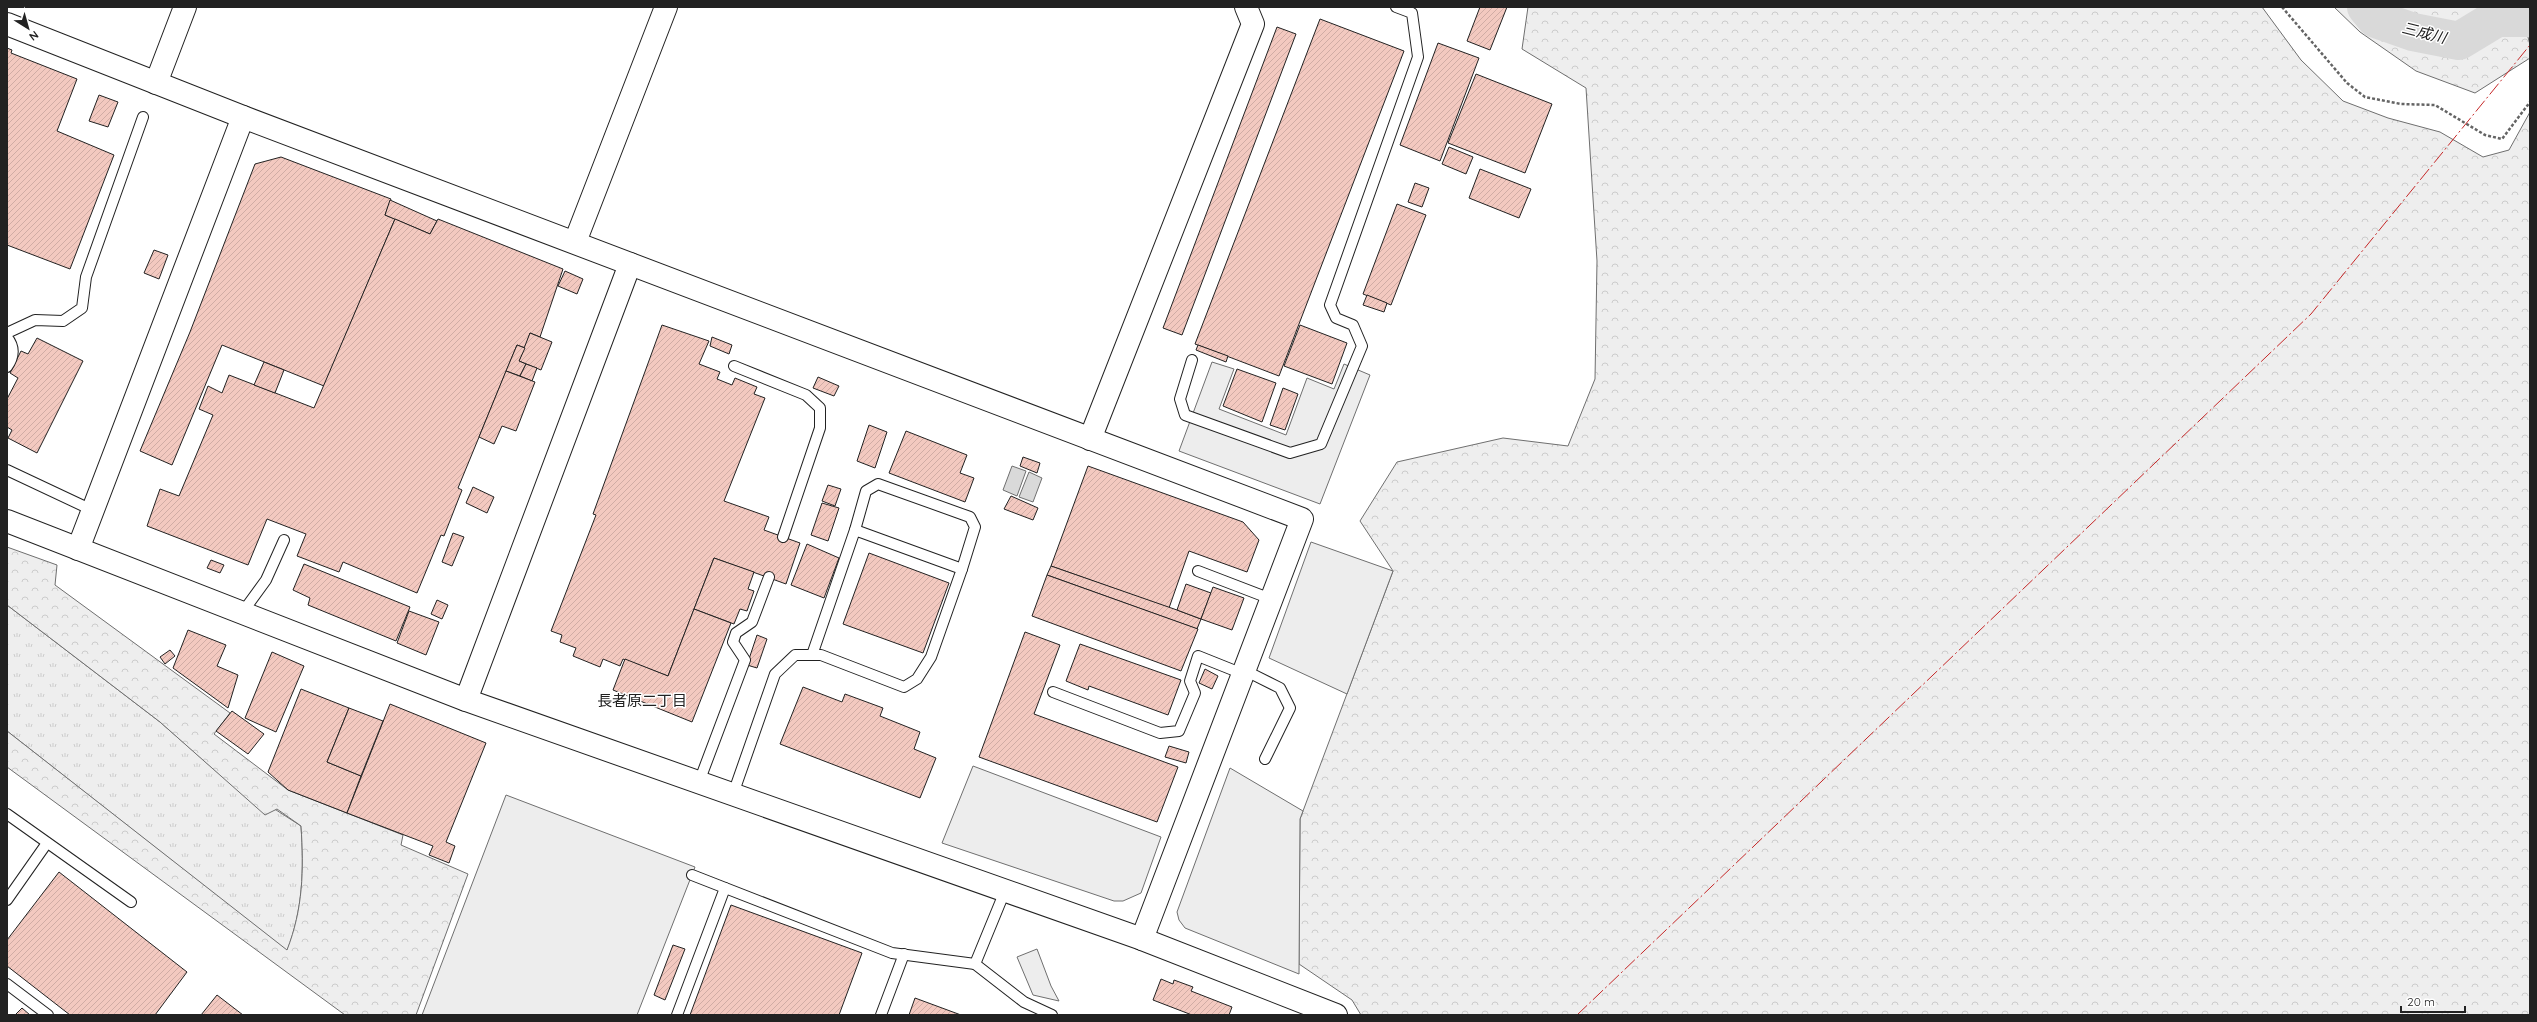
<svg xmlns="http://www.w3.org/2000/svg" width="2537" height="1022" viewBox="0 0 2537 1022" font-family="Quicksand,'Noto Sans JP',sans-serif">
<defs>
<pattern id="grass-tufts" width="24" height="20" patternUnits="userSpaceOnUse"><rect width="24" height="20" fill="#eee"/><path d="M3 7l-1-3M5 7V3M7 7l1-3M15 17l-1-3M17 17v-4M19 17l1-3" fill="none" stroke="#ccc"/></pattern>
<pattern id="forest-crowns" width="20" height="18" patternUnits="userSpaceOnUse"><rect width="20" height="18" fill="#eee"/><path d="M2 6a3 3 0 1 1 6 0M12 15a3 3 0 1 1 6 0" fill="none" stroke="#ccc"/></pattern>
<pattern id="building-hatch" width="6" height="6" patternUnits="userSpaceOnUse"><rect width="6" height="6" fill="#f3c9c0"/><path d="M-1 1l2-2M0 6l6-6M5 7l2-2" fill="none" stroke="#d0aca5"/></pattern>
</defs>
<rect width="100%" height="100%" fill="#fff"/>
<path fill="url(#grass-tufts)" stroke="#6f6f6f" d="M 7,605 L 160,722 L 217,772 L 301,826 C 304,870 303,909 287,951 L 7,731 Z"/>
<g fill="url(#forest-crowns)" stroke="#6f6f6f">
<path d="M 1528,7 L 2262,7 L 2301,60 L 2343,101 L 2388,118 L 2440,132 L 2483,157 L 2509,150 L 2530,112 L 2530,1015 L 1361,1015 L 1352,1000 L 1299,964 L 1300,819 L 1393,571 L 1360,521 L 1397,462 L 1503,438 L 1568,446 L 1595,379 L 1597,261 L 1586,88 L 1522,49 Z"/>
<path d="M 2334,7 L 2525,7 L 2521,9 L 2530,45 L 2530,58 L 2475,93 L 2416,71 L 2360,32 Z"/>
<path d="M 7,547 L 57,565 L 55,585 L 230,713 L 214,734 L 288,790 L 403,835 L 401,845 L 468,874 L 416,1015 L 345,1015 L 7,767 L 7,731 L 287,950 C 303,909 304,870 301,826 L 277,809 L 265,815 L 160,722 L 7,605 Z"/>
</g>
<g fill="#ededed" stroke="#6f6f6f">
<path d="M 1212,362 L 1234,369 L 1219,409 L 1286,435 L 1307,378 L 1334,389 L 1344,364 L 1370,375 L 1320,504 L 1179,451 Z"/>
<path d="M 1311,542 L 1393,571 L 1347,694 L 1269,658 Z"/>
<path d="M 973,766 L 1161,837 L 1141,893 L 1123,901 L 1114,901 L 942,843 Z"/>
<path d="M 1230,768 L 1303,811 L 1300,819 L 1299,974 L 1185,928 L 1179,920 L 1177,912 Z"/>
<path d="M 506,795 L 695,867 L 637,1015 L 422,1015 Z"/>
<path d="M 1037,949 L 1051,986 L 1059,1001 L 1033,995 L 1017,957 Z"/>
</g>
<g fill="#d9d9d9" stroke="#6f6f6f">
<path d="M 1012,466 L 1026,471 L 1017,496 L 1003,490 Z"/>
<path d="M 1029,472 L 1042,478 L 1033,502 L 1019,497 Z"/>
</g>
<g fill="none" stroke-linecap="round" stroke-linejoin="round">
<path stroke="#d9d9d9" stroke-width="38" d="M 2366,7 L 2376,19 L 2413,32 L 2459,41 L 2497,18 L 2530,18"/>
</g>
<g fill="url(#building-hatch)" stroke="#222">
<path d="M 1480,7 L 1507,7 L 1490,50 L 1467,41 Z"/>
<path d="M 1320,19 L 1404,51 L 1279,376 L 1195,344 Z"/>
<path d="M 1277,27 L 1296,34 L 1182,335 L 1163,328 Z"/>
<path d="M 1438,43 L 1479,58 L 1440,161 L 1400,145 Z"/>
<path d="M 7,48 L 12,50 L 11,53 L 77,79 L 57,131 L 114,155 L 70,269 L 7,245 Z"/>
<path d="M 1476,74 L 1552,104 L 1525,173 L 1448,143 Z"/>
<path d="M 99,95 L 118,102 L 108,127 L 89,121 Z"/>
<path d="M 1449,147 L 1473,157 L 1466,174 L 1442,164 Z"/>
<path d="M 281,157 L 391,199 L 385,215 L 395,219 L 324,386 L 222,345 L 172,465 L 140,451 L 190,332 L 255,164 Z"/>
<path d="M 1480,169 L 1531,189 L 1519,218 L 1469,198 Z"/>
<path d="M 1415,183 L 1429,188 L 1422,207 L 1408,202 Z"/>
<path d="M 390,200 L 437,221 L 430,234 L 385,215 Z"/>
<path d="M 1397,204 L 1426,215 L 1391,305 L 1363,294 Z"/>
<path d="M 395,219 L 430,234 L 438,219 L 563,269 L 540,337 L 530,333 L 525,348 L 517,345 L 458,488 L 462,490 L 444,536 L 441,535 L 417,593 L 343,562 L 339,572 L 297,556 L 306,534 L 267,519 L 248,565 L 147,526 L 160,489 L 179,496 L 213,415 L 199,409 L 208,386 L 222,393 L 229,375 L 314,408 Z"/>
<path d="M 154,250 L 168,255 L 159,279 L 144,273 Z"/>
<path d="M 565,271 L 583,279 L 577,294 L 558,286 Z"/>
<path d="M 1367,295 L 1387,303 L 1384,312 L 1363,305 Z"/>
<path d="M 662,325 L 709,341 L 699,364 L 720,372 L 717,379 L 732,385 L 735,378 L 757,387 L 754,394 L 765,398 L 724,501 L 769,517 L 764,530 L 800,543 L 786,584 L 714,558 L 668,676 L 623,659 L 620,666 L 603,659 L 600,667 L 573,656 L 576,648 L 560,642 L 562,635 L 551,631 L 596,515 L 593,514 Z"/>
<path d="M 1300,325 L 1347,343 L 1332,384 L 1284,366 Z"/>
<path d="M 530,333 L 552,342 L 541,370 L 519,361 Z"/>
<path d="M 712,337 L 732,345 L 729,354 L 710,346 Z"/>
<path d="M 37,338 L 83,361 L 37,453 L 8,438 L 12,430 L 7,427 L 7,399 L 18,378 L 10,373 L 21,351 L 28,354 Z"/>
<path d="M 517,345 L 525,348 L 519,361 L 526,364 L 520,376 L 506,371 Z"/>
<path d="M 1198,345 L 1228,356 L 1226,362 L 1196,350 Z"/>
<path d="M 264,362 L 284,370 L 275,393 L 254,385 Z"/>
<path d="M 526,364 L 537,368 L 532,381 L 520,376 Z"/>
<path d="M 1237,369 L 1276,383 L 1262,422 L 1223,406 Z"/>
<path d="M 506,371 L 535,382 L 516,431 L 502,426 L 494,444 L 479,437 Z"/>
<path d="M 818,377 L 839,386 L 834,396 L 813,388 Z"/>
<path d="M 1283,388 L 1298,394 L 1285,430 L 1270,425 Z"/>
<path d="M 869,425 L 887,432 L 875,468 L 857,461 Z"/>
<path d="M 906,431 L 967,455 L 960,473 L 974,478 L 965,502 L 889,473 Z"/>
<path d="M 1023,457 L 1040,463 L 1037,473 L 1020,466 Z"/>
<path d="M 1088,466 L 1243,522 L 1259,540 L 1247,572 L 1189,551 L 1169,608 L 1051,566 Z"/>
<path d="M 828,485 L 841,489 L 835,506 L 822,501 Z"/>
<path d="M 473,487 L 494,497 L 487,513 L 466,503 Z"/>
<path d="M 1011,496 L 1038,508 L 1033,520 L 1004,509 Z"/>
<path d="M 822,503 L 839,508 L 828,541 L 811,535 Z"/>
<path d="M 453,533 L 464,537 L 452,566 L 442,562 Z"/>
<path d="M 807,544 L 839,558 L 824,598 L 791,585 Z"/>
<path d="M 869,553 L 949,583 L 923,653 L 843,624 Z"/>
<path d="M 714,558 L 754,572 L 748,589 L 754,591 L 747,611 L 740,609 L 734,624 L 694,609 Z"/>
<path d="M 211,560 L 224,565 L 220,573 L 207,568 Z"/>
<path d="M 304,564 L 410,607 L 396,641 L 308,605 L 310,598 L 293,590 Z"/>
<path d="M 1051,566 L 1177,610 L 1201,619 L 1197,629 L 1047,575 Z"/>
<path d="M 1047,575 L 1198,629 L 1181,671 L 1032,616 Z"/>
<path d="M 1186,584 L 1211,593 L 1201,619 L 1177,610 Z"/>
<path d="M 1213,587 L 1244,598 L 1232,630 L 1201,619 Z"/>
<path d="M 437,600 L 448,605 L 442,619 L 431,614 Z"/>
<path d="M 694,609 L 731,623 L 692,722 L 613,690 L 625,659 L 668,676 Z"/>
<path d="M 409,611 L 439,622 L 426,655 L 397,643 Z"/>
<path d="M 188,630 L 226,645 L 217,666 L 238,675 L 228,708 L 173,668 Z"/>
<path d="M 1025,632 L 1060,645 L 1034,714 L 1178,767 L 1157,822 L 979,757 Z"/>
<path d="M 757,635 L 767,639 L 757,668 L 747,665 Z"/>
<path d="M 1080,644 L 1181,680 L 1168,715 L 1089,686 L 1088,690 L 1066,681 Z"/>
<path d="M 170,650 L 175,656 L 165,664 L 160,657 Z"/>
<path d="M 272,652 L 304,666 L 276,732 L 245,718 Z"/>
<path d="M 1205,669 L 1218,676 L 1212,689 L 1199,683 Z"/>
<path d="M 803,687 L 842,702 L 845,694 L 883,708 L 880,716 L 920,732 L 914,749 L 936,758 L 920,798 L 780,744 Z"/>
<path d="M 301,689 L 349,708 L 327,762 L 361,776 L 347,813 L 288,790 L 268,772 Z"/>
<path d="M 390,704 L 486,743 L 446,842 L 455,846 L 449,863 L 429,855 L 433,846 L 347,813 Z"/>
<path d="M 349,708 L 383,721 L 361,776 L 327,762 Z"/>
<path d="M 232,711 L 264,734 L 248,754 L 216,731 Z"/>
<path d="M 1169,746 L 1189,752 L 1186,763 L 1165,757 Z"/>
<path d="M 59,872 L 187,972 L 155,1015 L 70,1015 L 7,966 L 7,940 Z"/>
<path d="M 731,905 L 862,953 L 839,1015 L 690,1015 Z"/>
<path d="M 673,945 L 685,949 L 665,1000 L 654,995 Z"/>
<path d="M 1161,979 L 1173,984 L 1174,980 L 1193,987 L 1191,991 L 1232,1007 L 1229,1015 L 1192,1015 L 1153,1000 Z"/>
<path d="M 217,995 L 243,1015 L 201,1015 Z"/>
<path d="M 915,998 L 961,1015 L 909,1015 Z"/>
<path d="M 22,1008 L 30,1015 L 15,1015 Z"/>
</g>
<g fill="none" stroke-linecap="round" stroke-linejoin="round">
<defs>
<g id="lane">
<path d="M 7,333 L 35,320 L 63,321 L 82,308 L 86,277 L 143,117"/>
<path d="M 7,337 C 15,347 14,357 7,367"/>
<path d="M 1192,360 L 1180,399 L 1185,415 L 1290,453 L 1321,444 L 1362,346 L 1353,325 L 1336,318 L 1330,305 L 1418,57 L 1412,13 L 1396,7"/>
<path d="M 734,366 L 806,395 L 820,408 L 820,428 L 783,537"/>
<path d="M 7,470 L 92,510"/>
<path d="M 855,530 L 866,491 L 878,484 L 970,517 L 975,527 L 962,569"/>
<path d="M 1198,571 L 1271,599"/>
<path d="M 242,613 L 266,580 L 284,540"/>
<path d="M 1244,670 L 1280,688 L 1290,708 L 1265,759"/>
<path d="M 1053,692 L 1160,733 L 1179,731 L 1195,693 L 1190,681 L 1198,656 L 1243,674"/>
<path d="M 699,782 L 745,660 L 733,642 L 736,633 L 752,622 L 769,577"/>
<path d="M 733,794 L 775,674 L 795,655 L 821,655 L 904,687 L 917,679 L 931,657 L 962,569 L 855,530 L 812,655"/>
<path d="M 7,814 L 131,902"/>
<path d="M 692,875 L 892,953 L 975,964 L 1005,891"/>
<path d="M 7,900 L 47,843"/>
<path d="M 975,964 L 1024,1002 L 1052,1015"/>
<path d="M 7,984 L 48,1015"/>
<path d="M 677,1015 L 725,888"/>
<path d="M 881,1015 L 904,954"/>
</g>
<g id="secondary">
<path d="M 7,24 L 243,117 L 1302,519 L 1142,939"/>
<path d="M 156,83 L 185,7"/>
<path d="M 575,242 L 666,7"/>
<path d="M 1090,439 L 1253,24 L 1246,7"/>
<path d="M 7,521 L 466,700 L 1142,939 L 1336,1015"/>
<path d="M 78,549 L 243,117"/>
<path d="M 466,700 L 630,264"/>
</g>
</defs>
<use href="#lane" stroke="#222" stroke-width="12"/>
<use href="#secondary" stroke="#222" stroke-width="24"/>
<path stroke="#646464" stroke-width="2.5" stroke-dasharray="3 2" stroke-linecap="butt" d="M 2282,7 L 2347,83 L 2365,97 L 2401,104 L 2435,105 L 2485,135 L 2502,139 L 2530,102"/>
<use href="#lane" stroke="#fff" stroke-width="10"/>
<use href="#secondary" stroke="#fff" stroke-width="22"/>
<path stroke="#c62828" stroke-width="1" stroke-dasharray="14 3 2 3" stroke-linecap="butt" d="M 1577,1015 L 2311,314 L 2530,45"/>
</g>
<g text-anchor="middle" stroke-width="3" stroke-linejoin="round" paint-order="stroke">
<g font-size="15" font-style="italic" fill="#222" stroke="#fff">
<text transform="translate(2424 33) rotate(14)" y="5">三成川</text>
</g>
<g font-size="15" fill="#222" stroke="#fff">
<text x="642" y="706">長者原二丁目</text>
</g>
</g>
<rect width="2537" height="1022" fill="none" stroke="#222222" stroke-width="16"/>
<g transform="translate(28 28) rotate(143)" stroke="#ffffff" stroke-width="3" paint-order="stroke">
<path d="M0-3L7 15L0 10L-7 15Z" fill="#222222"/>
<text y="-6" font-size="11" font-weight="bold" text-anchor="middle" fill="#222222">N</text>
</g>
<path d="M2401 1006v6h64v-6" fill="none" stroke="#222222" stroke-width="2"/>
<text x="2407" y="1006" font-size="12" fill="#222222" stroke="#ffffff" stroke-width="3" paint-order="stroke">20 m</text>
</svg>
